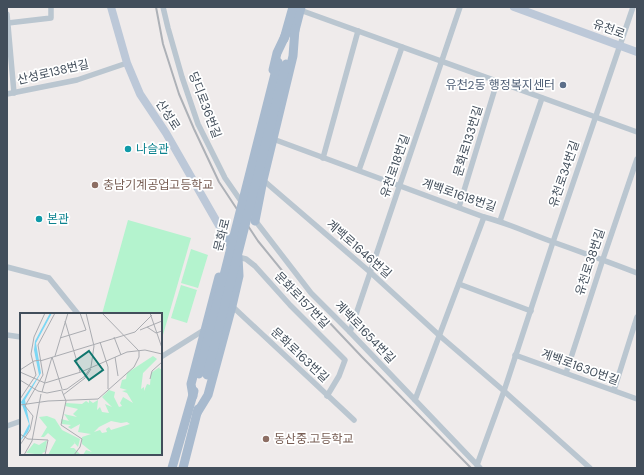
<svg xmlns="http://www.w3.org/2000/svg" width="644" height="475" viewBox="0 0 644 475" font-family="'DM Sans','Noto Sans KR',sans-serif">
<rect width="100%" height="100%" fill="#efebeb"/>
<g fill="#b4f3ce">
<path d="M 128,220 L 191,238 L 163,335 L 161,334 L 161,314 L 102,314 Z"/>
<path d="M 191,249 L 208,255 L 198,288 L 181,283 Z"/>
<path d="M 181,285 L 197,290 L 187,323 L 171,318 Z"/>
</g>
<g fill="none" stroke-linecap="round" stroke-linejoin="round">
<g stroke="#bac6d0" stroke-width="5.5">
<path d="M 163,7 L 168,28 L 182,77 L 198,124 L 225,178 L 243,204"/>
<path d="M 300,10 L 637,132"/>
<path d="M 7,14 L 14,93"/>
<path d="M 8,23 L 51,18 L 51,7"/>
<path d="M 7,94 L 77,80 L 127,63"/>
<path d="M 273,139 L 484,217 C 508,223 530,234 553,242 C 581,252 609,262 637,273"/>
<path d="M 323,158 L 358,31"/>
<path d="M 359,170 L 402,47"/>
<path d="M 263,180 L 370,272 L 440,336 L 504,391 L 590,468"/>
<path d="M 459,207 L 497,82"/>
<path d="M 254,219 L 311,293 L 350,332 L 480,468"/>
<path d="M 500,221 L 542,98"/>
<path d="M 235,257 L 238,257 L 246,259 L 255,266 L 290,305 L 345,360 L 339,376 L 327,396"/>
<path d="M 7,267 L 49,278 L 78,314"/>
<path d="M 459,284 L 531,311"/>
<path d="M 232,306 L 354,420"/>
<path d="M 350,332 L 460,7"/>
<path d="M 7,335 L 21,337"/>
<path d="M 515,355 L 637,399"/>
<path d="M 161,357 L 204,330"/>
<path d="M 566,373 L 603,259 L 637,159"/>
<path d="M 614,390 L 637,317"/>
<path d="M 415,400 L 484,217"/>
<path d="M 7,426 L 21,421"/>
<path d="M 477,465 L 504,391 L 553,242 L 633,7"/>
</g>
<g stroke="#bcc8d8" stroke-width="8">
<path d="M 111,7 L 127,63 L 140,94 L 166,133 L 221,229"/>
<path d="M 514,7 L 637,52"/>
</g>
<g stroke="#a8bace" stroke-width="9">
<path d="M 294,34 L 301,7"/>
<path d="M 284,39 L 293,7"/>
<path d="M 273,70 L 277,53 L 286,34"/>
<path d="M 255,221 L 263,180 L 293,56 L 295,29"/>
<path d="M 193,396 L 191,384 L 219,277"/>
<path d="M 197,413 L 208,395 L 232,306 L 239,276 L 238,257 L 221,229"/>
<path d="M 172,468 L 194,391"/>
<path d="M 183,468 L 198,409"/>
</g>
<path stroke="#adb1b7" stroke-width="2" d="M 156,7 L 163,44 L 179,94 L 194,129 L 219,182 L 258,241 L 293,284 L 362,357 L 471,468"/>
<g stroke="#a8bace" stroke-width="9">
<path d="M 199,374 L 278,62"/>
<path d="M 207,375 L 286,64"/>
</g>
</g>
<circle fill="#5c6f8a" stroke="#fff" stroke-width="1.5" cx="563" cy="85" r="4"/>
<g fill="#0f9aa8" stroke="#fff" stroke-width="1.5">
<circle cx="128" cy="149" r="4"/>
<circle cx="39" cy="219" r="4"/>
</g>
<g fill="#8d6e63" stroke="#fff" stroke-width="1.5">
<circle cx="95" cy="185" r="4"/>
<circle cx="266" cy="439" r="4"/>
</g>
<g text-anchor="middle" stroke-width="3.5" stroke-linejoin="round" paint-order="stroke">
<g font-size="12" fill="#424e5b" stroke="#fff">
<text transform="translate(609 29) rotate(20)" y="4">유천로</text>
<text transform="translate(53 72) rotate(-13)" y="4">산성로138번길</text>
<text transform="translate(205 105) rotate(69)" y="4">당디로36번길</text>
<text transform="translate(168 115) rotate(57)" y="4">산성로</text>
<text transform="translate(468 141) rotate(-73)" y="4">문화로133번길</text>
<text transform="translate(395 166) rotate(-71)" y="4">유천로18번길</text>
<text transform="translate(564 174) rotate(-71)" y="4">유천로34번길</text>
<text transform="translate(459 195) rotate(19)" y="4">계백로1618번길</text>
<text transform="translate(222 235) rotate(-76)" y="4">문화로</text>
<text transform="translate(359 249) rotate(41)" y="4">계백로1646번길</text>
<text transform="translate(590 262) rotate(-72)" y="4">유천로38번길</text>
<text transform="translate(302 300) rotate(46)" y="4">문화로157번길</text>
<text transform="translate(365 332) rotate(46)" y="4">계백로1654번길</text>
<text transform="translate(300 355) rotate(43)" y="4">문화로163번길</text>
<text transform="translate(580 367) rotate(20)" y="4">계백로1630번길</text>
</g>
<g font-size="12" fill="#4e5e75" stroke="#fff" text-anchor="end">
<text x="555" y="89">유천2동 행정복지센터</text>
</g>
<g font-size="12" fill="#0d838f" stroke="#fff" text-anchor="start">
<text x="136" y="153">나슬관</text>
<text x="47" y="223">본관</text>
</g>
<g font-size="12" fill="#785e54" stroke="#fff" text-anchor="start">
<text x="103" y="189">충남기계공업고등학교</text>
<text x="274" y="443">동산중.고등학교</text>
</g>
</g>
<g transform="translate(20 313)">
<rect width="142" height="142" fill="#efebeb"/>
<path d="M 133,43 L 137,46 L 123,60 L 121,76 L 124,74 L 124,78 L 127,71 L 130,72 L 131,60 L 141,53 L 139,55 L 142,57 L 142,142 L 63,142 L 66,137 L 72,139 L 62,131 L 62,124 L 71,121 L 58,119 L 60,111 L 51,116 L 48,114 L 51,112 L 42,111 L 41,106 L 49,108 L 44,101 L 57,104 L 53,101 L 58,96 L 45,93 L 46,90 L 62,91 L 66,88 L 69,90 L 69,87 L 73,90 L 78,87 L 77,97 L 80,94 L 82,99 L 89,100 L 85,91 L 92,94 L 82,84 L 89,77 L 95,79 L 94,84 L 99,94 L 102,93 L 100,90 L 103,84 L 113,90 L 107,80 L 102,78 L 107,77 L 100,75 L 102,67 L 106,66 L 107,60 ZM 91,108 L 101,110 L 107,109 L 110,111 L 91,117 L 89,114 L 86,116 L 87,119 L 82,120 L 80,117 L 74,119 L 79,114 ZM 27,103 L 35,106 L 42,117 L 60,126 L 58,134 L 53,128 L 55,130 L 50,135 L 54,135 L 61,142 L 28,142 L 36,127 L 28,120 L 24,124 L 21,124 L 27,114 L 19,104 ZM 27,127 L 25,139 L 22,140 L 24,142 L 6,140 L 14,130 L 19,132 Z" fill="#b4f3ce" fill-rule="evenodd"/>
<path d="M 30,0 L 32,0 L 16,30 L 21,60 L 5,87 L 10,113 L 8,119 L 0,128 L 9,111 L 1,89 L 19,62 L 14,37 L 15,28 Z" fill="#7cd7f4"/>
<path fill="none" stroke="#aaacb1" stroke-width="1" d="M 82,0 L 119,38M 130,0 L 142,35M 45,8 L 60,59M 127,14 L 136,20 L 142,18M 120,17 L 142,8M 94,24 L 101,42M 40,25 L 66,17 L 60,0M 80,29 L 88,54 L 88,76M 11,41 L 14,24 L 25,0M 35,43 L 48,0M 32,44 L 42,76M 95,44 L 98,63M 20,48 L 115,19 L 132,2M 0,57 L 14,48 L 21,47M 0,59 L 25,70 L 61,59 L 107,39 L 125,37 L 142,41M 130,66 L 132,58 L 142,49M 0,67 L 18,78 L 27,80 L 47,76 L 65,63 L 71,54 L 74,33 L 66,0M 42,78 L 46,88 L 41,112 L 62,126 L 60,134 L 54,142M 22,79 L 32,44M 43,82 L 65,65 L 71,56M 0,86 L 16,62 L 11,41M 0,92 L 28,88 L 78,86 L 114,54 L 119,44 L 119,38M 0,121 L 8,126 L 28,127 L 25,142M 0,132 L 10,117 L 13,103 L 5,93 L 23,62 L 18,32 L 35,0M 4,142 L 12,128 L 21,81"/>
<path fill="#0f766e" fill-opacity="0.15" stroke="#0f766e" stroke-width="2" d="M 69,38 L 83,57 L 69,67 L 55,48 Z"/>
<rect width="142" height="142" fill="none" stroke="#424e5b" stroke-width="2"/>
</g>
<rect width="644" height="475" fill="none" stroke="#424e5b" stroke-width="16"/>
</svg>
